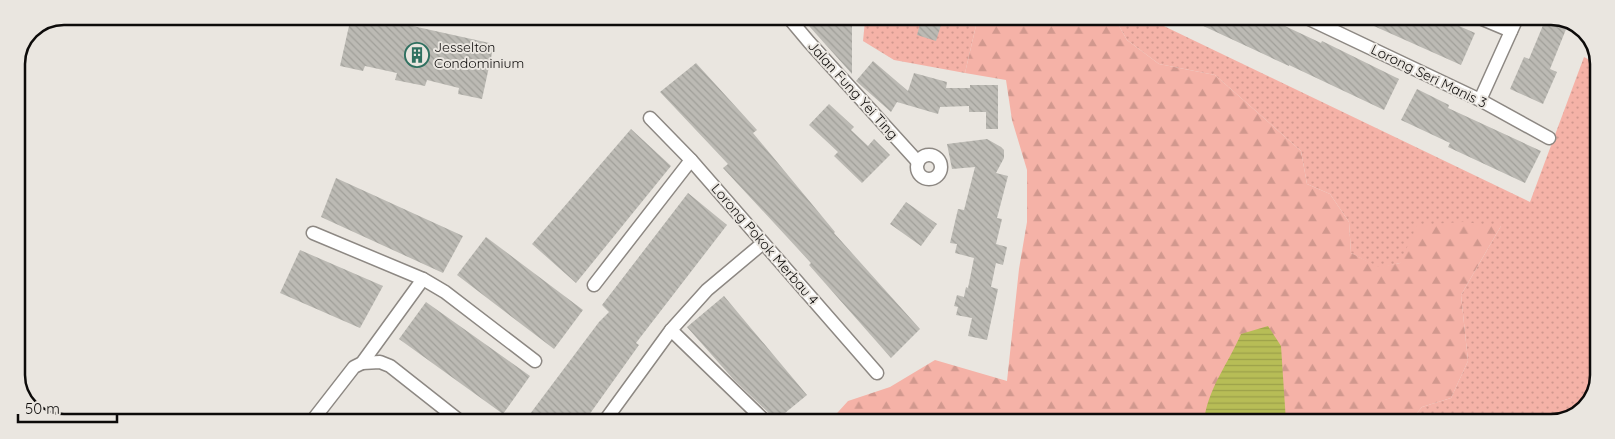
<svg xmlns="http://www.w3.org/2000/svg" width="1615" height="439" viewBox="0 0 1615 439" font-family="Quicksand,sans-serif">
<defs>
<pattern id="grass-dots" width="8" height="8" patternUnits="userSpaceOnUse" patternTransform="scale(1.25)"><rect width="8" height="8" fill="#f5b2a7"/><path d="M2 2h.1M6 6h.1" fill="none" stroke="#d1988e" stroke-width="1.8" stroke-linecap="round"/></pattern>
<pattern id="forest-firs" width="22" height="20" patternUnits="userSpaceOnUse" patternTransform="scale(1.25)"><rect width="22" height="20" fill="#f5b2a7"/><path d="M5 1l3.5 6h-7zM16 11l3.5 6h-7z" fill="#d1988e"/></pattern>
<pattern id="water-rules" width="6" height="5" patternUnits="userSpaceOnUse" patternTransform="scale(1.25)"><rect width="6" height="5" fill="#b7bd56"/><path d="M0 2.5h6" fill="none" stroke="#9ca14a"/></pattern>
<pattern id="building-back-hatch" width="6" height="6" patternUnits="userSpaceOnUse" patternTransform="scale(1.25)"><rect width="6" height="6" fill="#bcbab4"/><path d="M-1 5l2 2M0 0l6 6M5-1l2 2" fill="none" stroke="#a09f99"/></pattern>
</defs>
<rect width="100%" height="100%" fill="#eae6e0"/>
<g fill="url(#grass-dots)">
<path d="M 863,17 L 978,17 L 965,73 L 894,60 L 863,41 L 865,21 Z"/>
<path d="M 1114,17 L 1145,17 L 1530,202 L 1584,57 L 1599,65 L 1597,387 L 1580,413 L 1551,423 L 1409,423 L 1422,407 L 1451,398 L 1468,361 L 1461,295 L 1501,226 L 1400,263 L 1379,268 L 1351,253 L 1349,222 L 1330,194 L 1307,184 L 1301,151 L 1215,75 L 1159,64 L 1127,40 Z"/>
</g>
<path fill="url(#forest-firs)" d="M 978,17 L 1114,17 L 1127,40 L 1159,64 L 1215,75 L 1301,151 L 1307,184 L 1330,194 L 1349,222 L 1351,253 L 1379,267 L 1400,263 L 1417,225 L 1463,222 L 1501,226 L 1461,295 L 1468,361 L 1451,398 L 1422,407 L 1409,423 L 829,422 L 848,401 L 890,387 L 935,360 L 1007,381 L 1019,269 L 1027,222 L 1027,170 L 1012,120 L 1006,80 L 965,73 Z"/>
<path fill="url(#water-rules)" d="M 1268,326 L 1281,346 L 1286,422 L 1204,422 C 1207,390 1228,364 1241,334 Z"/>
<g fill="url(#building-back-hatch)">
<path d="M 351,17 L 372,17 L 494,44 L 482,99 L 458,94 L 459,88 L 427,80 L 425,86 L 395,80 L 397,73 L 365,66 L 363,71 L 340,66 Z"/>
<path d="M 819,17 L 852,17 L 852,74 L 809,26 Z"/>
<path d="M 922,17 L 942,22 L 936,41 L 917,35 Z"/>
<path d="M 1184,17 L 1268,18 L 1321,43 L 1322,41 L 1399,79 L 1384,110 L 1289,65 L 1289,66 Z"/>
<path d="M 1356,18 L 1441,18 L 1475,33 L 1461,65 Z"/>
<path d="M 1546,18 L 1563,18 L 1569,22 L 1550,69 L 1557,72 L 1543,104 L 1510,89 L 1524,57 L 1529,59 Z"/>
<path d="M 873,61 L 908,91 L 914,73 L 947,82 L 946,88 L 970,88 L 970,85 L 998,85 L 998,129 L 986,129 L 986,112 L 969,112 L 969,106 L 940,107 L 938,114 L 897,102 L 891,112 L 856,81 Z"/>
<path d="M 696,63 L 757,130 L 753,133 L 835,232 L 834,233 L 920,329 L 891,358 L 809,265 L 811,263 L 723,168 L 728,164 L 660,92 Z"/>
<path d="M 1417,89 L 1449,105 L 1448,108 L 1541,151 L 1525,183 L 1448,147 L 1450,143 L 1401,120 Z"/>
<path d="M 829,104 L 854,127 L 851,130 L 868,146 L 874,139 L 890,155 L 862,183 L 834,156 L 838,152 L 809,125 Z"/>
<path d="M 631,129 L 671,166 L 576,283 L 532,244 Z"/>
<path d="M 987,139 L 1001,147 L 1004,150 L 1004,158 L 996,173 L 1008,176 L 997,218 L 1002,219 L 996,244 L 1007,247 L 1003,265 L 996,263 L 991,287 L 998,289 L 987,340 L 968,336 L 972,318 L 956,315 L 958,307 L 954,306 L 957,295 L 964,297 L 966,287 L 968,288 L 974,258 L 955,253 L 957,244 L 950,243 L 958,209 L 964,210 L 975,167 L 952,169 L 947,144 Z"/>
<path d="M 336,178 L 463,236 L 443,273 L 321,217 Z"/>
<path d="M 688,193 L 727,225 L 636,343 L 639,345 L 584,422 L 524,422 L 599,322 L 609,312 L 602,305 Z"/>
<path d="M 906,202 L 937,224 L 921,246 L 890,224 Z"/>
<path d="M 486,237 L 583,310 L 554,349 L 457,275 Z"/>
<path d="M 300,250 L 383,286 L 360,328 L 280,293 Z"/>
<path d="M 724,296 L 807,395 L 774,422 L 772,416 L 734,380 L 687,327 Z"/>
<path d="M 426,302 L 530,376 L 503,414 L 399,339 Z"/>
</g>
<g fill="none" stroke-linecap="round" stroke-linejoin="round">
<defs>
<g id="minor">
<path d="M 788,17 L 809,42 L 918,162"/>
<path d="M 1307,18 L 1480,100 L 1549,138"/>
<path d="M 1480,18 L 1511,31"/>
<path d="M 1480,100 L 1517,18"/>
<path d="M 650,118 L 691,160 L 877,373"/>
<circle cx="929" cy="167" r="12"/>
<path d="M 313,233 L 423,279 L 445,292 L 535,361"/>
<path d="M 594,285 L 691,160"/>
<path d="M 671,330 L 766,422"/>
<path d="M 362,363 L 380,362 L 390,366 L 461,422"/>
<path d="M 312,421 L 354,367 L 362,363 L 423,279"/>
<path d="M 604,422 L 671,330 L 707,290 L 763,243"/>
</g>
</defs>
<use href="#minor" stroke="#8d8883" stroke-width="15"/>
<use href="#minor" stroke="#fff" stroke-width="12"/>
</g>
<defs>
<symbol id="building-ring" viewBox="-11 -11 22 22"><circle r="9.5" fill="#eae6e0" stroke="#2f7060" stroke-width="1.5"/><path d="M-4-6H4V6H1V3H-1V6H-4ZM-2.5-4.3h1.7v1.8h-1.7ZM.8-4.3h1.7v1.8H.8ZM-2.5-1h1.7V.8h-1.7ZM.8-1h1.7V.8H.8Z" fill="#2f7060"/></symbol>
</defs>
<g fill-rule="evenodd">
<use href="#building-ring" x="403" y="41" width="28" height="28"/>
</g>
<g text-anchor="middle" stroke-width="4" stroke-linejoin="round" paint-order="stroke">
<g font-size="14" fill="#0d0b0a" stroke="#eae6e0" text-anchor="start">
<text x="434" y="52">Jesselton<tspan x="434" dy="16">Condominium</tspan></text>
</g>
<g font-size="14" fill="#0d0b0a" stroke="#eae6e0">
<text transform="translate(1429 76) rotate(26)" y="5">Lorong Seri Manis 3</text>
<text transform="translate(853 90) rotate(48)" y="5">Jalan Fung Yei Ting</text>
<text transform="translate(765 244) rotate(49)" y="5">Lorong Pokok Merbau 4</text>
</g>
</g>
<path d="M0 0H1615V439H0ZM64 25H1551A39 39 0 0 1 1590 64V375A39 39 0 0 1 1551 414H64A39 39 0 0 1 25 375V64A39 39 0 0 1 64 25Z" fill="#eae6e0" fill-rule="evenodd"/>
<path fill="none" stroke="#0d0b0a" stroke-width="2.5" d="M64 25H1551A39 39 0 0 1 1590 64V375A39 39 0 0 1 1551 414H64A39 39 0 0 1 25 375V64A39 39 0 0 1 64 25Z"/>
<path d="M18 414v8h99v-8" fill="none" stroke="#0d0b0a" stroke-width="2.5"/>
<text x="25" y="414" font-size="15" fill="#0d0b0a" stroke="#eae6e0" stroke-width="4" paint-order="stroke">50 m</text>
</svg>
